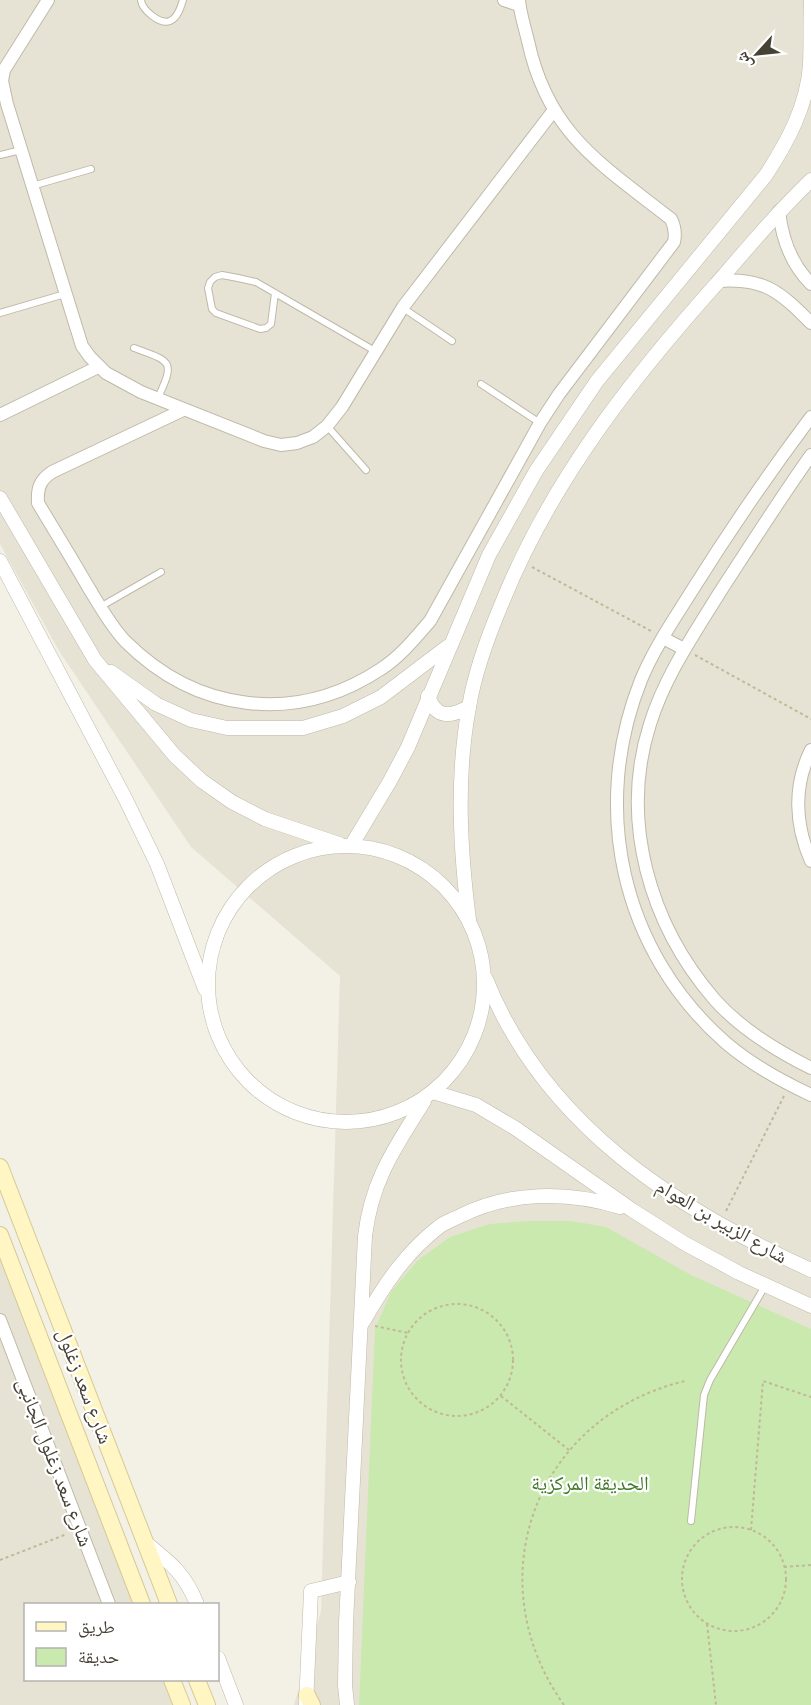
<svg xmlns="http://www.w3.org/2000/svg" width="811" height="1705" viewBox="0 0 811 1705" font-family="'Exo 2','Noto Naskh Arabic',sans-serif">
<rect width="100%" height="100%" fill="#f3f1e6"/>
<g fill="#e7e3d4">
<path d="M 0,0 L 811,0 L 811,1705 L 294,1705 L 321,1611 L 340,976 L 191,847 L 59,651 L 0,544 Z"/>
<path d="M 0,1227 L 140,1604 L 26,1604 L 26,1680 L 168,1680 L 177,1705 L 0,1705 Z"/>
</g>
<path fill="#c9e9ae" d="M 529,1221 L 571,1221 L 606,1227 L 691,1275 L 811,1329 L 811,1705 L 359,1705 L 375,1329 L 391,1292 L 417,1261 L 450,1237 L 489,1224 Z"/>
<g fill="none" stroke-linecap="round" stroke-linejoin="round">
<defs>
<g id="service">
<path d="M 141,0 C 142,10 160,25 170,21 C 178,18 181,6 183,0"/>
<path d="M 0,155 L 21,150"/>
<path d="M 32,186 L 91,169"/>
<path d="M 275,293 L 271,324 L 266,328 L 260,329 L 216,313 L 212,309 L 208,288 L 210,282 L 215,277 L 222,275 L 238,278 L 256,282 L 375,351"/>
<path d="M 403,308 L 452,341"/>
<path d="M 0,313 L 65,294"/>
<path d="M 134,348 C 173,362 175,361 157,400"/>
<path d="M 481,384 L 540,423"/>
<path d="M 327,426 L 366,470"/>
<path d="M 100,607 L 161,572"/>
<path d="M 691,1521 L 704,1395 L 710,1380 L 765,1286"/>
</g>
<g id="minor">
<path d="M 48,0 L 4,70 L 2,81 L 7,104 L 82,346 L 90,357 L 106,373 L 141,392 L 264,441 L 281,445 L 297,443 L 313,437 L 327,426 L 342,407 L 403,307 L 554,110"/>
<path d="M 504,0 L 519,5"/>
<path d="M 779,211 C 782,239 791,264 811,284"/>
<path d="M 718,281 C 764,277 780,292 811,323"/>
<path d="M 183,410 L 52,472 C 40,480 37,488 38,503 C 54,530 71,557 87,585 C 98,603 110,625 125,641 C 197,713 296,725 381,669 C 401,656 415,638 430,621 L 540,423 L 559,394 L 674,242 C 676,233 675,227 671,219 C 601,164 548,134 528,41 C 525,28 520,13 519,0"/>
<path d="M 0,415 L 98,367"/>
<path d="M 811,417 C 769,473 730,530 693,589 C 675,618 654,648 641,680 C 590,808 621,951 726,1043 C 752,1065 781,1081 811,1095"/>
<path d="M 811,455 C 779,500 750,546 720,592 C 694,634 665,676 650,724 C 619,821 650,925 715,1000 C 740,1028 777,1051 811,1068"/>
<path d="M 663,638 L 684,649"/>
<path d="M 811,750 C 793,786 795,825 811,861"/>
<path d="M 0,1320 L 109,1604"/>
</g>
<g id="tertiary">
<path d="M 0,498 L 95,660 L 175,756 L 202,781 L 232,802 L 265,819 L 339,844"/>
<path d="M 0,561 L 126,800 L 157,864 L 205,989"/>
<path d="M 111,672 L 156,704 L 191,720 L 227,728 L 303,728 L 343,716 L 381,697 L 447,647"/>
<path d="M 428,696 C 436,719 450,717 469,707"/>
<circle cx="346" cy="984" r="138"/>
<path d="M 351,846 L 390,781 L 408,747 L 489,555 L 536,471 L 597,381 L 766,175 C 788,141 807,106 810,65 C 811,43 810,21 811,0"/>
<path d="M 469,920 C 460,849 456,777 469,707 C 475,671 488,636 502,603 C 551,481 632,378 719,281 C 749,246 778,212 811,180"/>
<path d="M 486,979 C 544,1124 674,1208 811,1270"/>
<path d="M 433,1092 L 476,1105 L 515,1128 L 632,1210 L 684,1243 L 739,1273 L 811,1306"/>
<path d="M 363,1322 C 384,1285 406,1252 440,1226 C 446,1222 454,1219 460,1216 C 510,1191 568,1191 620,1207"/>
<path d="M 147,1544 C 171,1563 185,1574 197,1604"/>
<path d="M 218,1658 L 236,1705"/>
<path d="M 306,1705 L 311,1591 L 349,1582"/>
<path d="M 347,1705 L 345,1685 L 346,1623 L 365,1236 C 372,1179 395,1148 424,1101"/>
</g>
<g id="secondary">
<path d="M 0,1167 L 169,1604"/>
<path d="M 0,1235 L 142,1604"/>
<path d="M 172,1680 L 182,1705"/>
<path d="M 197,1680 L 207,1705"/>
<path d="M 307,1695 L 312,1705"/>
</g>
</defs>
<use href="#service" stroke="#bfb9a8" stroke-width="8"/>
<use href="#minor" stroke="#bfb9a8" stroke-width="14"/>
<use href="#tertiary" stroke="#bfb9a8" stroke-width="15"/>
<use href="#secondary" stroke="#d5c995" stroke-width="18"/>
<g stroke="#c1b799" stroke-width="2" stroke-dasharray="3 3" stroke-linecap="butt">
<path d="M 532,567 L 651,631"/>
<path d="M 695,655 L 811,719"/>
<path d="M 726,1211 L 784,1096"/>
<circle cx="457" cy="1360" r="56"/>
<path d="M 375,1326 L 408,1333"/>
<path d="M 501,1396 L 569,1450"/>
<circle cx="734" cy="1579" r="52"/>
<path d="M 751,1530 L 763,1381 L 811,1397"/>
<path d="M 0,1560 L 67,1534"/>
<path d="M 784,1567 L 811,1565"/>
<path d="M 707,1624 L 716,1705"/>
<path d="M 564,1705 C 475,1580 535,1417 685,1381"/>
</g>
<use href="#service" stroke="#fff" stroke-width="6"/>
<use href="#minor" stroke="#fff" stroke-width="12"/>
<use href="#tertiary" stroke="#fff" stroke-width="14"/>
<use href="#secondary" stroke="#fff6c4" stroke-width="16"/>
</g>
<g text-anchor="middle" stroke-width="4.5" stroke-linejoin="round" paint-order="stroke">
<g font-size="20" fill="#464135" stroke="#fff">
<text transform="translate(722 1221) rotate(30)" y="7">شارع الزبير بن العوام</text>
<text transform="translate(85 1386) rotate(69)" y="7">شارع سعد زغلول</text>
<text transform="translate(55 1462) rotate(69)" y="7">شارع سعد زغلول الجانبى</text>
</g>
<g font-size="20" fill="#3e7927" stroke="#fff">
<text x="590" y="1490">الحديقة المركزية</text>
</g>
</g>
<rect x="24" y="1603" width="195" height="78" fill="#ffffff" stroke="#b5b3ae" stroke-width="1.5"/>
<rect x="36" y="1622" width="30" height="9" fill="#fff6c4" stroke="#b5b3ae" stroke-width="1.5"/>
<text x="78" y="1633" font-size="18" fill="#464135">طريق</text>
<rect x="36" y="1648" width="30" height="18" fill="#c9e9ae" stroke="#b5b3ae" stroke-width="1.5"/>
<text x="78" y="1663" font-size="18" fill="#464135">حديقة</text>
<g transform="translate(757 54) rotate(243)" stroke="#ffffff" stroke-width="4.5" paint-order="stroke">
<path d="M0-4.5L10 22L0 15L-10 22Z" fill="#464135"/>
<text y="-9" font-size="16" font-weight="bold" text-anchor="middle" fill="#464135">ش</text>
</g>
</svg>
